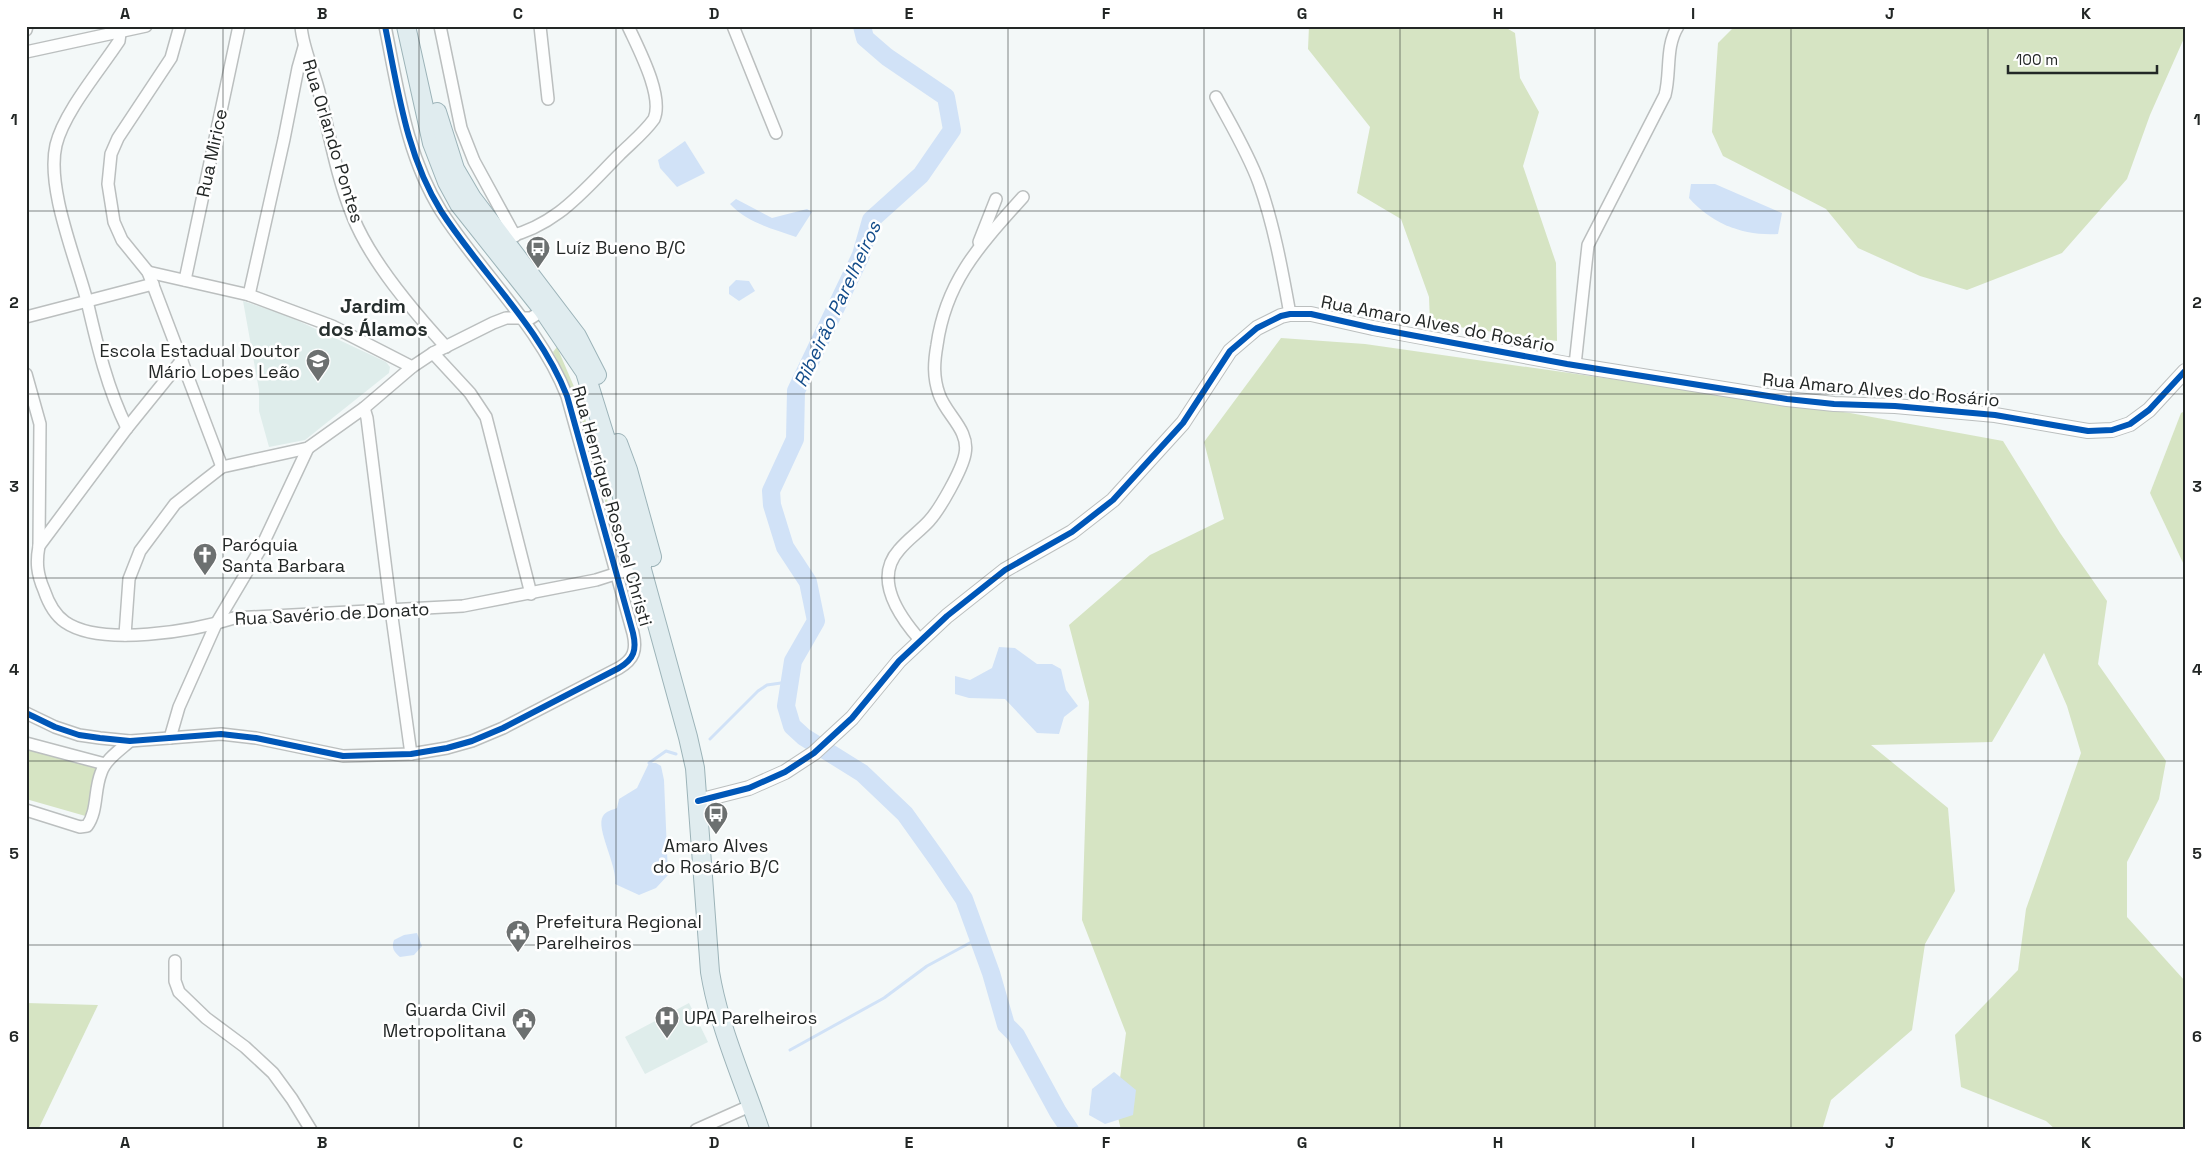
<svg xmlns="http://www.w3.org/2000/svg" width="2211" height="1156" viewBox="0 0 2211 1156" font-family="'Space Grotesk',sans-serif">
<rect width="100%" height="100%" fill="#f3f8f8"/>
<g fill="#dfedeb">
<path d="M 243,301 L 288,316 L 386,362 L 390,367 L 389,373 L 305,440 L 269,447 L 259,411 L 259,390 Z"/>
<path d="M 689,1003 L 708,1042 L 645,1074 L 625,1037 Z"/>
</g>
<g fill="#d6e4c3">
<path d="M 1309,26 L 1503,26 L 1515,33 L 1520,78 L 1539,112 L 1523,166 L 1556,263 L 1557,341 L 1430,323 L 1429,297 L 1401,219 L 1357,193 L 1370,127 L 1308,49 Z"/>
<path d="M 1735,26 L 2185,26 L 2185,36 L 2150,115 L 2127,179 L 2062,253 L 1967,290 L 1920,276 L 1858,248 L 1826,209 L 1723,156 L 1712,132 L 1718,43 Z"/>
<path d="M 1281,338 L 1365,344 L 1850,413 L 2003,441 L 2060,533 L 2107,601 L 2098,664 L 2166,761 L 2159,799 L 2127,862 L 2127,917 L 2185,981 L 2185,1130 L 2056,1130 L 2046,1121 L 1961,1087 L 1955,1035 L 2018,970 L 2026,909 L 2081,753 L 2067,706 L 2044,653 L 1992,742 L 1871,745 L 1948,808 L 1955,891 L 1925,944 L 1912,1030 L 1831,1100 L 1822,1130 L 1121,1130 L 1116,1109 L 1126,1033 L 1082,920 L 1089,702 L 1069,625 L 1150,555 L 1224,519 L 1204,442 Z"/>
<path d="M 557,347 L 581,403 L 620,547 L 618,551 C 600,484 586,413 553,352 Z"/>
<path d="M 2185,411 L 2185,567 L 2150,493 L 2181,413 Z"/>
<path d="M 26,746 L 99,766 L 89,817 L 26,799 Z"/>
<path d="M 26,1003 L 98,1005 L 38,1130 L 26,1130 Z"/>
</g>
<g fill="#d1e2f7">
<path d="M 685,141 L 705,173 L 677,187 L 660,168 L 658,160 Z"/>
<path d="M 1691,184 L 1715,184 L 1782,213 L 1778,234 C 1743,236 1712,224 1689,198 Z"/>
<path d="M 736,199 L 772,218 L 807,209 L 812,212 L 796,237 C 771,228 748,223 730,204 Z"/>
<path d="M 736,280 L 749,281 L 755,291 L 739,301 L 729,294 L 729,287 Z"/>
<path d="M 999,647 L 1015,648 L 1037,664 L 1052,664 L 1061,669 L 1066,690 L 1078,706 L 1064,717 L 1059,734 L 1037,733 L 1005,699 L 969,698 L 955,694 L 955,676 L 970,680 L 992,668 Z"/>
<path d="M 649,763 L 656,763 L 661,766 L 664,780 L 668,875 L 656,888 L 639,895 L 615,884 C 618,866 595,828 603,816 C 606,811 612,810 617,808 L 619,799 L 637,788 Z"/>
<path d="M 417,933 L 422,946 L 414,955 L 400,957 C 394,952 391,948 394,940 L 404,935 Z"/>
<path d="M 1114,1072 L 1136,1090 L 1133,1115 L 1105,1124 L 1089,1115 L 1092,1089 Z"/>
</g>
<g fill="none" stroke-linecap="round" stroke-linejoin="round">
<g stroke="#d1e2f7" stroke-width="3">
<path d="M 710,739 L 758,691 L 767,685 L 788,682"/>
<path d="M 649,763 L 666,751 L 676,754"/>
<path d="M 790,1050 L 884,998 L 927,966 L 979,938"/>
</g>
<path stroke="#d1e2f7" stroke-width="18" d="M 862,26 L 865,38 L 887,57 L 946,97 L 952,130 L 921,175 L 871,220 L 861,255 L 796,391 L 795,439 L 771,491 L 772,505 L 785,547 L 808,582 L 816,621 L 793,661 L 786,706 L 792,726 L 804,737 L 862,773 L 905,814 L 940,863 L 964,899 L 991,973 L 1006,1025 L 1016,1035 L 1058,1112 L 1070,1130"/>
<defs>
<g id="minor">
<path d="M 121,26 L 119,41 C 100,70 64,112 56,145 C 46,188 76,259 87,301 C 97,344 107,388 127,428"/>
<path d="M 180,26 L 171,58 L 118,138 L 111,154 L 108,184 L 114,222 L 122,240 L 148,272 L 222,467"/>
<path d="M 301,26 C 303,51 315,72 320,96 C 330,137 337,178 353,217 C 371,262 413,311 446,347"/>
<path d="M 440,26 L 461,128 L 474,161 L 515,236"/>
<path d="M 540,26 L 548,99"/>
<path d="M 733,26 L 776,133"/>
<path d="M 26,30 L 27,26"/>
<path d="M 26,52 L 146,26"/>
<path d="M 1216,97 C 1231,125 1248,153 1259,183 C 1274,225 1282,270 1290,314"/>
<path d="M 499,242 L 503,238 C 556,227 583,191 619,155 C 631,143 644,133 654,119 C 664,96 638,48 628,26"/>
<path d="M 979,242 L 996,199"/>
<path d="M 148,272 L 249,295 L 332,326 L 412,367"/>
<path d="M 185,280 L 239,26"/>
<path d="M 249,295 L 284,139 L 298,68 L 304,47"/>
<path d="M 26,317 L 153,284"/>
<path d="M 433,353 L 470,393 L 486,417 L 531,594"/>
<path d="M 1575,365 L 1588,245 L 1665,95 C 1671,72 1665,47 1678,26"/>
<path d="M 26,374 L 40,424 L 39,546 C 36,562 37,574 44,590 C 48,602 55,615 65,622 C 101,647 194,631 234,618 L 463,606 L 596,580 L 646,564"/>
<path d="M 364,408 L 367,418 L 391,610 L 411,754"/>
<path d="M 39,546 L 127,428 L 182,360"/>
<path d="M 125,635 L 129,579 L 140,551 L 175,504 L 204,481 L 222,467 L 308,448 L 364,408 L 412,367 L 433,353 L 493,323 L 506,318 L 531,318 L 548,307"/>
<path d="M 920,640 C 899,616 873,579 899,550 C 908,539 920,531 929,521 C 940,509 962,470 965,454 C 970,430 946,415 939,394 C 933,377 934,362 937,345 C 946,280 981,244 1023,197"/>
<path d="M 26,713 L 55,727 L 79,735 L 100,738 L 130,741 L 221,734 L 256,738 L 343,756 L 411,754 L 447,748 L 472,741 L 503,728 L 619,668 C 634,659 637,650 633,633 L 567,396 C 540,327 481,273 441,211 C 406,155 398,89 385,26"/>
<path d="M 170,738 L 179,707 L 216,624 L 261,548 L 308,448"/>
<path d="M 26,743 L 105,764"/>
<path d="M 26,810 L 80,827 L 87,826 C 98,811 94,790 101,773 C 105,760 120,750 130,741"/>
<path d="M 175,961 L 175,981 L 179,992 L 206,1018 L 245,1047 L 273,1073 L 292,1099 L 311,1130"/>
<path d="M 696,1130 L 752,1105"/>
</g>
<path id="tertiary" d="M 698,801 L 749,788 L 785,772 L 814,753 L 852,718 L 899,661 L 947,616 L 1005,570 L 1072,532 L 1113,500 L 1183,423 L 1230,351 L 1257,328 L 1281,316 L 1290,314 L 1311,314 L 1373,328 L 1567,364 L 1787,399 L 1834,404 L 1895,406 L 1995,415 L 2088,431 L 2112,430 L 2130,424 L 2149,410 L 2185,371"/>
<g id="primary">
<path d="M 406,26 L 432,143 L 447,182 L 459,204 L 543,310 L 585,372 L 608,446 L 688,737 L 695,768 L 710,972 C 719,1027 742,1077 760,1130"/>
<path d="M 437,112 L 455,169 L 472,198 L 577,336 L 597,375"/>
<path d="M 618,443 L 628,470 L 652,557"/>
</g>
</defs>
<use href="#minor" stroke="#bbbfbf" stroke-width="14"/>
<use href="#tertiary" stroke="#bbbfbf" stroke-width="16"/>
<use href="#primary" stroke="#9cb3b8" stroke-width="20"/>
<use href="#minor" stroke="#fdfefe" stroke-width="11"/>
<use href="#tertiary" stroke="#fdfefe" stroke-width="14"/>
<use href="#primary" stroke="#e0ecef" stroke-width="18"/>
<defs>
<g id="cycleway">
<path d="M 26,713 L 55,727 L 79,735 L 100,738 L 130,741 L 221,734 L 256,738 L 343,756 L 411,754 L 447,748 L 472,741 L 503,728 L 619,668 C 634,659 637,650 633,633 L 567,396 C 540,327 481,273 441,211 C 406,155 398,89 385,26"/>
<path d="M 698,801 L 749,788 L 785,772 L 814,753 L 852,718 L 899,661 L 947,616 L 1005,570 L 1072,532 L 1113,500 L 1183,423 L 1230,351 L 1257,328 L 1281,316 L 1290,314 L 1311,314 L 1373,328 L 1567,364 L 1787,399 L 1834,404 L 1895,406 L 1995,415 L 2088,431 L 2112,430 L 2130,424 L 2149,410 L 2185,371"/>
</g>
</defs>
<use href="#cycleway" stroke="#fff" stroke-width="9"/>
<use href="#cycleway" stroke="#0057b8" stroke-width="6"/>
</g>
<path fill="none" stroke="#232726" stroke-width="1" stroke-opacity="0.55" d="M 223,26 L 223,1130M 419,26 L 419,1130M 616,26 L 616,1130M 811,26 L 811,1130M 1008,26 L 1008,1130M 1204,26 L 1204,1130M 1400,26 L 1400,1130M 1595,26 L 1595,1130M 1791,26 L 1791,1130M 1988,26 L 1988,1130M 26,211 L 2185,211M 26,394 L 2185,394M 26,578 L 2185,578M 26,761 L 2185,761M 26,945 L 2185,945"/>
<defs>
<symbol id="bus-pin" viewBox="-11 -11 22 30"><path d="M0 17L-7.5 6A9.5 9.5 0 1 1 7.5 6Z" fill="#6c7070" stroke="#fff"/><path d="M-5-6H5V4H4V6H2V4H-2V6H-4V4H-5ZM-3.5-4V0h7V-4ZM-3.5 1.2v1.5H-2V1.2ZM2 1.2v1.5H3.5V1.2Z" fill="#fff"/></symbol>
<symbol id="school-pin" viewBox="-11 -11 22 30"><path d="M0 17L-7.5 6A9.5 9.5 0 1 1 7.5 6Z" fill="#6c7070" stroke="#fff"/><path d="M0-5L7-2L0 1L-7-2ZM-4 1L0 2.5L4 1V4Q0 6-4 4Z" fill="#fff"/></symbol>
<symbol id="church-pin" viewBox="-11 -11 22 30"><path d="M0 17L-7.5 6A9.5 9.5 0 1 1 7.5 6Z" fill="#6c7070" stroke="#fff"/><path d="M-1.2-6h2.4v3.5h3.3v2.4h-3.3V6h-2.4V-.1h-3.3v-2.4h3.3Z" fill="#fff"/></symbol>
<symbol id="civic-pin" viewBox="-11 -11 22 30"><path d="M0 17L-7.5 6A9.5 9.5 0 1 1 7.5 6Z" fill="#6c7070" stroke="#fff"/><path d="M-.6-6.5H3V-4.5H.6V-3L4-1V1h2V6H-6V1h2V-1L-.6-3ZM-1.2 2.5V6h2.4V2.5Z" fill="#fff"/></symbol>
<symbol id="hospital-pin" viewBox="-11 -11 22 30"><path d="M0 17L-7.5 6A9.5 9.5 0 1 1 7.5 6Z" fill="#6c7070" stroke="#fff"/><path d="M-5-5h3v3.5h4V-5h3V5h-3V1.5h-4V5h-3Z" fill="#fff"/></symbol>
</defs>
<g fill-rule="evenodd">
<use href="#bus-pin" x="524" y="234" width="28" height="38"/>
<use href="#school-pin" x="304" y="347" width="28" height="38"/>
<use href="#church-pin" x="191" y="541" width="28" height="38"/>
<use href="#bus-pin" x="702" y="800" width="28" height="38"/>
<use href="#civic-pin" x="504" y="918" width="28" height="38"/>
<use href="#hospital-pin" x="653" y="1004" width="28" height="38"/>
<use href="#civic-pin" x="510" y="1006" width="28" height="38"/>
</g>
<g text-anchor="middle" stroke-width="5" stroke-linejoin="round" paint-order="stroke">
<g font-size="18" fill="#232726" stroke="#fff">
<text transform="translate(333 141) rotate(73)" y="6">Rua Orlando Pontes</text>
<text transform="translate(212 153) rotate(-78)" y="6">Rua Mirice</text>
<text transform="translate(1438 324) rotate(11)" y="6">Rua Amaro Alves do Rosário</text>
<text transform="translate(1881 390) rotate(5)" y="6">Rua Amaro Alves do Rosário</text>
<text transform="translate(612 506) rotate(74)" y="6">Rua Henrique Roschel Christi</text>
<text transform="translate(332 614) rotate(-3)" y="6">Rua Savério de Donato</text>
</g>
<g font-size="18" fill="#232726" stroke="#fff" text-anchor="start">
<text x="556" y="254">Luíz Bueno B/C</text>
<text x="300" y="357" text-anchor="end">Escola Estadual Doutor<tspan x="300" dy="21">Mário Lopes Leão</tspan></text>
<text x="222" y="551">Paróquia<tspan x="222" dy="21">Santa Barbara</tspan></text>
<text x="716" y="852" text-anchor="middle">Amaro Alves<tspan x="716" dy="21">do Rosário B/C</tspan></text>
<text x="536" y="928">Prefeitura Regional<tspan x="536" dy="21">Parelheiros</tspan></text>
<text x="506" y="1016" text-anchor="end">Guarda Civil<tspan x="506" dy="21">Metropolitana</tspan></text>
<text x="684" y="1024">UPA Parelheiros</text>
</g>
<g font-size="19" font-style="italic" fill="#134c8a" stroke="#fff">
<text transform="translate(837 304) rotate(-65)" y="7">Ribeirão Parelheiros</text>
</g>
<g font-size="20" font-weight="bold" fill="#272f2e" stroke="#fff">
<text x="373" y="313">Jardim<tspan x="373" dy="23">dos Álamos</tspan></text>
</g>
</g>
<rect width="2211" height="1156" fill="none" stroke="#ffffff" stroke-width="55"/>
<path d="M2008 65v8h149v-8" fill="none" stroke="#232726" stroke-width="2.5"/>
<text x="2016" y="65" font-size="15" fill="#232726" stroke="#ffffff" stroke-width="4" paint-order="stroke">100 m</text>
<rect x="28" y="28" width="2156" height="1100" fill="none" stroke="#232726" stroke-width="2"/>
<g font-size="16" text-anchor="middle" font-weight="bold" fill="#232726">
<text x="125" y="19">A</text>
<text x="322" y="19">B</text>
<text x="518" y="19">C</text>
<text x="714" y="19">D</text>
<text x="909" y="19">E</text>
<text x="1106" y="19">F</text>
<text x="1302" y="19">G</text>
<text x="1498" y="19">H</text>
<text x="1693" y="19">I</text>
<text x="1890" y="19">J</text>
<text x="2086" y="19">K</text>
<text x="14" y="125">1</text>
<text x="2197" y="125">1</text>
<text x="14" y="308">2</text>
<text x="2197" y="308">2</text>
<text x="14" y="492">3</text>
<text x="2197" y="492">3</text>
<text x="14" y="675">4</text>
<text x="2197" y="675">4</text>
<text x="14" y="859">5</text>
<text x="2197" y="859">5</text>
<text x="14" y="1042">6</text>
<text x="2197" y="1042">6</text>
<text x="125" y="1148">A</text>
<text x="322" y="1148">B</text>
<text x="518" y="1148">C</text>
<text x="714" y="1148">D</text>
<text x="909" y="1148">E</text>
<text x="1106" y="1148">F</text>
<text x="1302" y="1148">G</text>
<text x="1498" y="1148">H</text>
<text x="1693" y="1148">I</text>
<text x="1890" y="1148">J</text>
<text x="2086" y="1148">K</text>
</g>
</svg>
